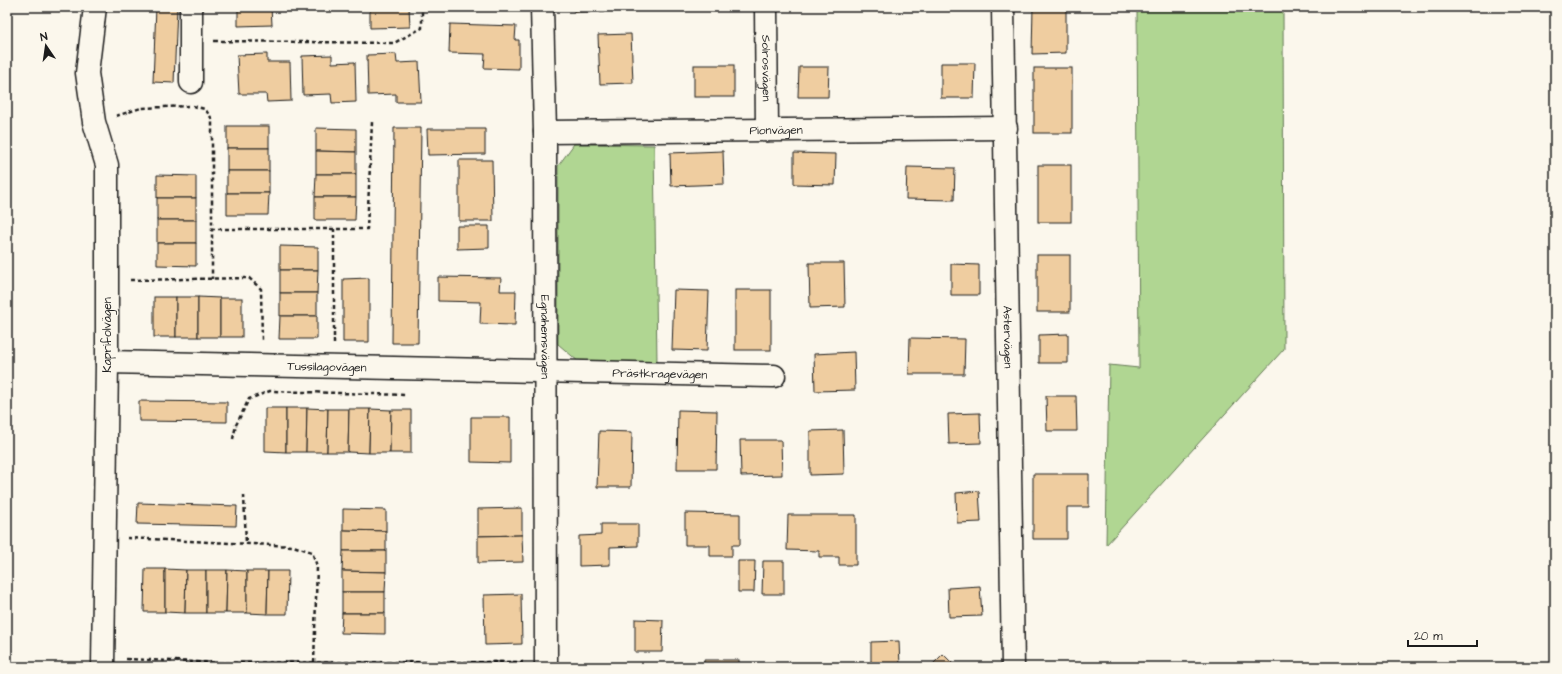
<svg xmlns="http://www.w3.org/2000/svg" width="1562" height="674" viewBox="0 0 1562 674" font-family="'Architects Daughter',sans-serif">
<rect width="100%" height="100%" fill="#fbf7ec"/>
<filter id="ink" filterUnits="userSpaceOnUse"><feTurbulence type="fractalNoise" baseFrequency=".025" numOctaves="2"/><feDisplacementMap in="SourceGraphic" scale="8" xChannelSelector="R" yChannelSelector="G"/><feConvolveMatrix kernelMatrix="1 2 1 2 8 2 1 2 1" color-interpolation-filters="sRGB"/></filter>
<g filter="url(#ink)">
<g fill="#b0d692" stroke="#667957">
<path d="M 1137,7 L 1283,7 L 1284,349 L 1106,545 L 1109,365 L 1139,368 Z"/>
<path d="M 574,144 L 654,145 L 657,363 L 579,362 L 558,344 L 558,166 Z"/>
</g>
<g fill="#efcda0" stroke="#1c1c1c">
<path d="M 156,7 L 177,7 L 174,83 L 153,82 Z"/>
<path d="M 238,7 L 271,7 L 272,25 L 238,26 Z"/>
<path d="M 370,7 L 409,7 L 410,27 L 370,28 Z"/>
<path d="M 574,7 L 615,7 L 615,11 L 574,12 Z"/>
<path d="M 1033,7 L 1066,7 L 1066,53 L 1032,54 Z"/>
<path d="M 450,24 L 516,26 L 515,40 L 519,40 L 519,69 L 484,68 L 485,54 L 449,53 Z"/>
<path d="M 631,34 L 633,83 L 600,84 L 598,35 Z"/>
<path d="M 267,54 L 267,62 L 290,62 L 291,101 L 267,102 L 266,94 L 239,94 L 237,55 Z"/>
<path d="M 396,54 L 397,63 L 419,62 L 421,102 L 396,102 L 396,94 L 368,95 L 367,55 Z"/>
<path d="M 332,55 L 332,63 L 355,62 L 356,102 L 332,103 L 331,94 L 303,95 L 302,56 Z"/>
<path d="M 941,63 L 975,63 L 974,98 L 941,98 Z"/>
<rect x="694" y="65" width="40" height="32"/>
<path d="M 799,67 L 829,67 L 828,97 L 798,97 Z"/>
<rect x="1034" y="68" width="38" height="65"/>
<rect x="227" y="126" width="42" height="22"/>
<path d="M 316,128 L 356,129 L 356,152 L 316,151 Z"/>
<path d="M 394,128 L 421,128 L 418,343 L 392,343 Z"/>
<path d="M 427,129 L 485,129 L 485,154 L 428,155 Z"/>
<rect x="227" y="148" width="42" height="23"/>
<path d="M 316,151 L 356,152 L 356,174 L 316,174 Z"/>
<path d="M 723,151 L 724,184 L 671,186 L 670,153 Z"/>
<path d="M 794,153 L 836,154 L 835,185 L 794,184 Z"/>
<path d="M 459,160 L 492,160 L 493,221 L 459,221 Z"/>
<rect x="1038" y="165" width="33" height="57"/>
<path d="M 907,167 L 955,168 L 954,200 L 906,199 Z"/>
<rect x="227" y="171" width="42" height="22"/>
<path d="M 316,174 L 356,174 L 356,197 L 315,197 Z"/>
<path d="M 157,175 L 196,176 L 196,198 L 157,198 Z"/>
<path d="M 227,193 L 269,193 L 268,215 L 227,215 Z"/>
<path d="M 315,197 L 356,197 L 355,220 L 315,220 Z"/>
<rect x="157" y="198" width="39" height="22"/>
<rect x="157" y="220" width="39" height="23"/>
<path d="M 457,226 L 489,226 L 489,248 L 457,249 Z"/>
<path d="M 157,243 L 196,243 L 196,266 L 157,265 Z"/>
<path d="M 280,246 L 318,247 L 318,270 L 280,270 Z"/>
<rect x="1037" y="255" width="33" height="57"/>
<path d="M 809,263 L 844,263 L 845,307 L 810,308 Z"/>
<path d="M 951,264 L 979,265 L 979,295 L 951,295 Z"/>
<path d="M 280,270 L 318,270 L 317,293 L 280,293 Z"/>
<path d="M 438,277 L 501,278 L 500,291 L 516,291 L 515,325 L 480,324 L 481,302 L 438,301 Z"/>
<path d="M 369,278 L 369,342 L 343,342 L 343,279 Z"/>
<path d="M 674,290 L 709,291 L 707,351 L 672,350 Z"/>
<rect x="735" y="290" width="36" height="60"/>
<rect x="280" y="293" width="37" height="23"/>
<rect x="154" y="297" width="22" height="40"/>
<rect x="176" y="297" width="22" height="40"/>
<path d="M 198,297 L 220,298 L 220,337 L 198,337 Z"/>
<rect x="220" y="298" width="22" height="39"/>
<path d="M 280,316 L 317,316 L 317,339 L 279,339 Z"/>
<path d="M 1068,334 L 1068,363 L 1039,363 L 1039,335 Z"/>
<path d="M 910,338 L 965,339 L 964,374 L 909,374 Z"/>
<path d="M 854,352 L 855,390 L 815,391 L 814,354 Z"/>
<path d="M 1046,396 L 1076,396 L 1077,431 L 1047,431 Z"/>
<path d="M 139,401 L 227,402 L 227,422 L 139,421 Z"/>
<path d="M 265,408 L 286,408 L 286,452 L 265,451 Z"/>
<path d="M 286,408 L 307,408 L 306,452 L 286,452 Z"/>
<path d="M 307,408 L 328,409 L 327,452 L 306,452 Z"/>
<path d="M 328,409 L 349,409 L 348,452 L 327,452 Z"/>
<path d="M 349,409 L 370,409 L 369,453 L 348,452 Z"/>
<path d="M 370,409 L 391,410 L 390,453 L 369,453 Z"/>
<path d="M 391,410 L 411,410 L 411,453 L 390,453 Z"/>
<path d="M 678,410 L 717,411 L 716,469 L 677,469 Z"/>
<path d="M 980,413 L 981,443 L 949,444 L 948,414 Z"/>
<path d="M 471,417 L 510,417 L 510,463 L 471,462 Z"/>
<path d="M 843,430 L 844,474 L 810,475 L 810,431 Z"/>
<path d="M 599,431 L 632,432 L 631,487 L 597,487 Z"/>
<path d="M 740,440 L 781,440 L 782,475 L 741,476 Z"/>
<path d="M 1033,474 L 1089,474 L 1089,507 L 1067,507 L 1067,539 L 1033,539 Z"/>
<path d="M 979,491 L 981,522 L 957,523 L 956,493 Z"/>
<path d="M 138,503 L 237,506 L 236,526 L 137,524 Z"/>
<path d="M 522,508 L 522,535 L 478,536 L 478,509 Z"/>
<path d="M 343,509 L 386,510 L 386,531 L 343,530 Z"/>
<path d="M 685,513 L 740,514 L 740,545 L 732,545 L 732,556 L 710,556 L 710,545 L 685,545 Z"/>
<path d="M 788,515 L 856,515 L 856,565 L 839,565 L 839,557 L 819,557 L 819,551 L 787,550 Z"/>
<path d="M 601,524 L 638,524 L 638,546 L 610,547 L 610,565 L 579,566 L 579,536 L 601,535 Z"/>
<path d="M 343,530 L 386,531 L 386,551 L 343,551 Z"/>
<path d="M 522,535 L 523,562 L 478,563 L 478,536 Z"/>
<path d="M 343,551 L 386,551 L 386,572 L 342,571 Z"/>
<path d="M 738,561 L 755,561 L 754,592 L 738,592 Z"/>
<path d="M 763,561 L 784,561 L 784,594 L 762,594 Z"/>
<path d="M 145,569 L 165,569 L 165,612 L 144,612 Z"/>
<path d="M 165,569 L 186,570 L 185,613 L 165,612 Z"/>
<path d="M 186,570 L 206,570 L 206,613 L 185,613 Z"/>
<path d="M 206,570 L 227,570 L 226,613 L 206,613 Z"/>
<path d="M 227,570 L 247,571 L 247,613 L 226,613 Z"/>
<path d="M 247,571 L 268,571 L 267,614 L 247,613 Z"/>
<path d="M 268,571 L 288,571 L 287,614 L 267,614 Z"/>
<path d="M 342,571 L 386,572 L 385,592 L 342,592 Z"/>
<path d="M 980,586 L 982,616 L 949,617 L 948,588 Z"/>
<rect x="342" y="592" width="43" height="21"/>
<path d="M 521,594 L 522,644 L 485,645 L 484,595 Z"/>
<path d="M 342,613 L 385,613 L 385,634 L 341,633 Z"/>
<path d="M 635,619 L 663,620 L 662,652 L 635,652 Z"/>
<path d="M 899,641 L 900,667 L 871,667 L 871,642 Z"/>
<path d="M 943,654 L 956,667 L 930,667 Z"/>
<rect x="704" y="660" width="35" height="7"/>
</g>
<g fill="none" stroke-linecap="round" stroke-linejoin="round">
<defs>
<g id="minor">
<path d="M 95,7 L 87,73 L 94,122 L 107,165 L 107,362 L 103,667"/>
<path d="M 191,7 L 191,82"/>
<path id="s1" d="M 542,7 L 545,132 L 546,667"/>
<path id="s2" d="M 766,7 L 767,130"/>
<path id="s3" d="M 1003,7 L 1013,667"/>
<path id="s4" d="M 545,132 L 1006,128"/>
<path id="s5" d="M 107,362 L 774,376"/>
</g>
</defs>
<use href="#minor" stroke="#1c1c1c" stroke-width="25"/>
<g stroke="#1c1c1c" stroke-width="2.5" stroke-dasharray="4 3" stroke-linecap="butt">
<path d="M 214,41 L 394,43 L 422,28 L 422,7"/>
<path d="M 193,106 L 205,109 L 212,119 L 212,279"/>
<path d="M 116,116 L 141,108 L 188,106"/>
<path d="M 211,229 L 367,229 L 372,122"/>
<path d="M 130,280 L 249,278 L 261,289 L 262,342"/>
<path d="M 334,344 L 334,229"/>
<path d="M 233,439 L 236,425 L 249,399 L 270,391 L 407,395"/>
<path d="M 244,495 L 246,544"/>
<path d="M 127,538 L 293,546 L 312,552 L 317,566 L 314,663"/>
<path d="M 126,659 L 219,663 L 219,667"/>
<path d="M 219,663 L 523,662"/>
</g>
<use href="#minor" stroke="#fbf7ec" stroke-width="22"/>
</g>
</g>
<g text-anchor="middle" stroke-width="3" stroke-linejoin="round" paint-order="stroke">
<g font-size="12" fill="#1c1c1c" stroke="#fbf7ec">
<text dy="4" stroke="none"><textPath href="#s2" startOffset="61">Solrosvägen</textPath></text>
<text dy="4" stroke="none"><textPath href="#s4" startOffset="231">Pionvägen</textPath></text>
<text transform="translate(107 335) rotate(-90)" y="4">Kaprifolvägen</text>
<text dy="4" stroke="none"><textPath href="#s1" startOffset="330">Egnahemsvägen</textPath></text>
<text dy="4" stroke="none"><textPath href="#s3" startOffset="330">Astervägen</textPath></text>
<text dy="4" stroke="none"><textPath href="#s5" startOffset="220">Tussilagovägen</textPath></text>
<text dy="4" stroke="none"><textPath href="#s5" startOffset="553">Prästkragevägen</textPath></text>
</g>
</g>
<rect width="1562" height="674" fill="none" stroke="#fbf7ec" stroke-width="24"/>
<rect x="12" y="12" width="1538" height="650" fill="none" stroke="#1c1c1c" stroke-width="1.5" filter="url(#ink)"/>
<g transform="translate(46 46) rotate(347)" stroke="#fbf7ec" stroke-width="3" paint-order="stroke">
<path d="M0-3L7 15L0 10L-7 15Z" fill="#1c1c1c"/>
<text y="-6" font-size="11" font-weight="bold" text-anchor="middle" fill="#1c1c1c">N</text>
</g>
<path d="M1408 640v6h69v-6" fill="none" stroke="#1c1c1c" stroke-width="2"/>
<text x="1414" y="640" font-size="12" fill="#1c1c1c" stroke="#fbf7ec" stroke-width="3" paint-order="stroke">20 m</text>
</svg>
